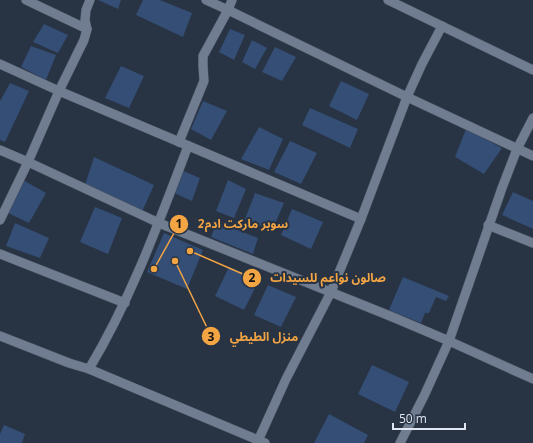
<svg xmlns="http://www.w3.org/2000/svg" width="533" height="443" viewBox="0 0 533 443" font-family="'Open Sans','Noto Sans Arabic',sans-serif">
<rect width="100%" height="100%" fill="#283344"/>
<g fill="#344e75">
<path d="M 98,0 L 121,0 L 118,9 Z"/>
<path d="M 143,0 L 160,0 L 192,13 L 183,37 L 136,15 Z"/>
<path d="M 44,24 L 68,35 L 58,53 L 33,42 Z"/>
<path d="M 230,29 L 245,35 L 234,60 L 219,52 Z"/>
<path d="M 252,40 L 267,48 L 255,69 L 242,62 Z"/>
<path d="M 31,46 L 56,55 L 46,80 L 21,67 Z"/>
<path d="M 275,47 L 296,57 L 282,81 L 262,72 Z"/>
<path d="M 121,66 L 144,76 L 129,108 L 105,98 Z"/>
<path d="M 341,81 L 369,94 L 357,120 L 329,106 Z"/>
<path d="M 10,83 L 29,91 L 5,142 L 0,140 L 0,101 Z"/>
<path d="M 203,101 L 227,111 L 211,140 L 191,129 Z"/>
<path d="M 310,108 L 358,129 L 350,148 L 302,125 Z"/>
<path d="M 259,127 L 283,139 L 269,170 L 241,159 Z"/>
<path d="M 466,129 L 502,148 L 484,174 L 455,157 Z"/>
<path d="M 290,141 L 317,153 L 301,184 L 274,172 Z"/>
<path d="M 94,157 L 154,185 L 141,214 L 85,185 Z"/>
<path d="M 181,170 L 200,178 L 192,201 L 172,192 Z"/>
<path d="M 23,180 L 46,193 L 29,223 L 6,212 Z"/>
<path d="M 228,180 L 246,189 L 234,218 L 216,211 Z"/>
<path d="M 513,192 L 533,201 L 533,229 L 502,215 Z"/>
<path d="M 255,193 L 284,203 L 272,231 L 245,219 Z"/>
<path d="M 95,207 L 122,218 L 108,254 L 80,242 Z"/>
<path d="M 292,209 L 323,222 L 311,249 L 281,235 Z"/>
<path d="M 217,222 L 258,238 L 253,254 L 211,237 Z"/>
<path d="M 15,223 L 49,238 L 40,258 L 6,246 Z"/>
<path d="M 164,233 L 203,250 L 187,289 L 147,272 Z"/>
<path d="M 229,267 L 259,280 L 244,310 L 215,296 Z"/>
<path d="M 403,277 L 449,296 L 446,301 L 436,297 L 429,313 L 425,313 L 421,323 L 389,310 Z"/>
<path d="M 268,285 L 296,297 L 281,327 L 254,315 Z"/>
<path d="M 372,365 L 409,382 L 395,412 L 358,394 Z"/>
<path d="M 329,414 L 368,435 L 364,443 L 314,443 Z"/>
<path d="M 4,425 L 25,434 L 22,443 L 0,443 L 0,434 Z"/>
</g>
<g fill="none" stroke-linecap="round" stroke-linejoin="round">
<defs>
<g id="street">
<path d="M 26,0 L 87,29"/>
<path d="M 206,0 L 228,10 L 407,97 L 533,156"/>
<path d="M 388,0 L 533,70"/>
<path d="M 0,64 L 59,91 L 361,219"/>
<path d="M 179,142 L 204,81 L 203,66 L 203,56 L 228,10 L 232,0"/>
<path d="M 0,150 L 28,162 L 159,223 L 395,318 L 449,341 L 533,379"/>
<path d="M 0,220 L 28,162 L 59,91 L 84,40 L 87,29 L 85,20 L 86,10 L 90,0"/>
<path d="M 488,225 L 533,243"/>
<path d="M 0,254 L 125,303"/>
<path d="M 0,336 L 69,363 L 89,369 C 131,299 159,222 188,146"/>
<path d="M 89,369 L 265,443"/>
<path d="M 257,443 L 286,379 L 331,292 L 361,219 L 407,97 L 422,64 L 442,26"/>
<path d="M 400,443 L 424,396 L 449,341 L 502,188 L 517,149 L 533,118"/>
</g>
</defs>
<use href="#street" stroke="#47505e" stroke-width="10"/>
<use href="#street" stroke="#707d90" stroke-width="9"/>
</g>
<path fill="none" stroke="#f3a443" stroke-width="1.5" d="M154 269L179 224M190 251L252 278M175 261L211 336"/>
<g fill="#f3a443" stroke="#283344" stroke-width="1.5">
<circle cx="154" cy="269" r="4"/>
<circle cx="190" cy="251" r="4"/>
<circle cx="175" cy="261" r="4"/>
<circle cx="179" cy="224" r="10"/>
<circle cx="252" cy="278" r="10"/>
<circle cx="211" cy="336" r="10"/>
</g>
<g font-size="12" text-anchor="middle" font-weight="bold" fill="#111">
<text x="179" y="228">1</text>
<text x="252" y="282">2</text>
<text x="211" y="341">3</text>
</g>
<g font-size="12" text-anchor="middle" font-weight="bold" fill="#f3a443" stroke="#283344" stroke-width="4" stroke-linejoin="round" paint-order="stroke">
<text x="243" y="228">سوبر ماركت ادم2</text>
<text x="328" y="282">صالون نواعم للسيدات</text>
<text x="264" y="341">منزل الطيطي</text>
</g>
<path d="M393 423v6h72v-6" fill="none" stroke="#e0e7f2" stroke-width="2"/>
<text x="399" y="423" font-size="12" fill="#e0e7f2" stroke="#283344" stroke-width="3" paint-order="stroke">50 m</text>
</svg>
